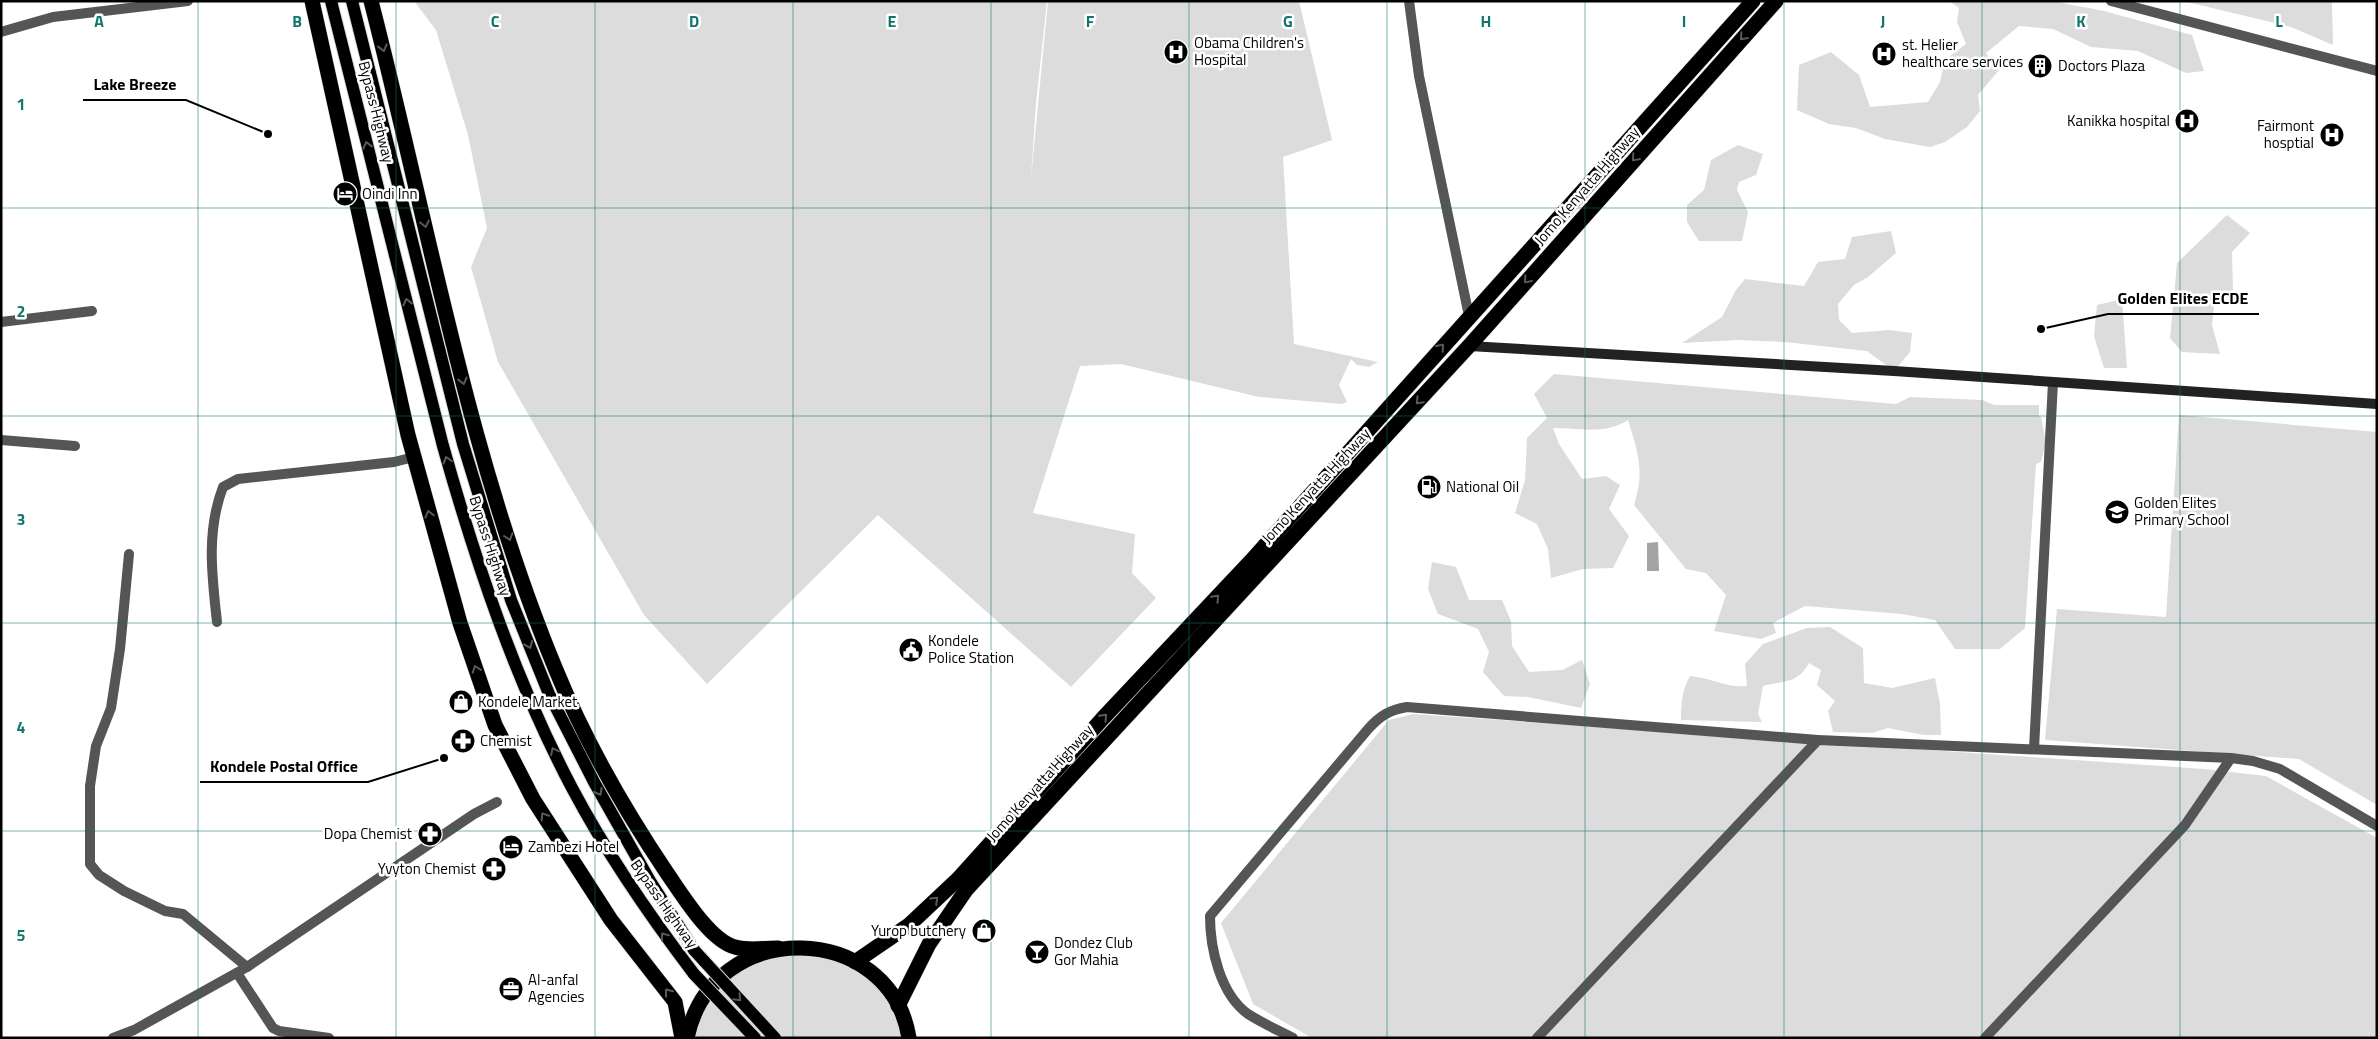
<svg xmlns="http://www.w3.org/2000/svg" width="2378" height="1039" viewBox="0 0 2378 1039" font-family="'Titillium Web',sans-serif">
<rect width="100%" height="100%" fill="#fff"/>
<g fill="#dcdcdc">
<path d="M 414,1 L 1047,1 L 1036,103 L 1031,178 L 1048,1 L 1299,1 L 1332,140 L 1283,157 L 1294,344 L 1378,362 L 1369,367 L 1357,365 L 1351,359 L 1339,385 L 1347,402 L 1342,404 L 1259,397 L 1121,364 L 1080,366 L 1033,513 L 1135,534 L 1132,573 L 1156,598 L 1071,687 L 878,515 L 707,684 L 644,615 L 498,362 L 471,267 L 487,228 L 468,135 L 436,30 Z"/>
<path d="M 1949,1 L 2052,1 L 2104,11 L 2192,35 L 2204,71 L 2186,73 L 2138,51 L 2091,47 L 2053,29 L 2019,26 L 1986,53 L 1999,70 L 1978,95 L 1980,111 L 1967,127 L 1945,142 L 1930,147 L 1885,139 L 1856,128 L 1829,124 L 1797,110 L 1799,65 L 1831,52 L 1859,75 L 1870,107 L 1928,102 L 1940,82 L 1945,60 L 1966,44 L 1957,22 L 1959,8 Z"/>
<path d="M 2183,1 L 2332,1 L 2333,45 L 2291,27 Z"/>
<path d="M 1738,145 L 1763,154 L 1756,175 L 1739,182 L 1737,190 L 1748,212 L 1742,241 L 1699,241 L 1687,222 L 1687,205 L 1704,190 L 1711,160 Z"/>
<path d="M 2227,215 L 2250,233 L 2232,252 L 2233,291 L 2215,297 L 2212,325 L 2220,354 L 2182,352 L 2170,338 L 2177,263 Z"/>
<path d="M 1891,231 L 1896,253 L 1868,277 L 1854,285 L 1838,304 L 1839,320 L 1852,333 L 1890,330 L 1912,333 L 1910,352 L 1894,371 L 1867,351 L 1785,342 L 1738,340 L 1682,343 L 1722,317 L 1736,290 L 1745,279 L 1804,286 L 1818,262 L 1845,259 L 1852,237 Z"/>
<path d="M 2122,299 L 2127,368 L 2104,368 L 2094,336 L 2097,305 Z"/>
<path d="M 1554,374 L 1896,404 L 1910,397 L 1982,400 L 1994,405 L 2039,405 L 2039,416 L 2041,417 L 2046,442 L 2041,462 L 2036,464 L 2025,628 L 2000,649 L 1955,649 L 1935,620 L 1902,614 L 1805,606 L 1773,623 L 1776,633 L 1761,639 L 1714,631 L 1726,595 L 1706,573 L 1686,569 L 1634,505 C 1645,471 1638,453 1628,420 C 1605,435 1578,428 1553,428 L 1559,444 L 1582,479 L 1606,476 L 1620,485 L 1609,509 L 1629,536 L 1613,568 L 1583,569 L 1551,578 L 1548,549 L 1537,524 L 1515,513 L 1525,480 L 1527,438 L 1547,418 L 1534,394 Z"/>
<path d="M 2179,415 L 2377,432 L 2377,805 L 2299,759 L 2045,740 L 2057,609 L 2166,617 Z"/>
<path d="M 1432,562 L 1456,567 L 1469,600 L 1502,600 L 1511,621 L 1512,646 L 1529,672 L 1562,670 L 1582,660 L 1590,684 L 1581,708 L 1528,697 L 1504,696 L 1483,672 L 1489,652 L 1478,629 L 1438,614 L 1428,589 Z"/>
<path d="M 1830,627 L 1863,648 L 1864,683 L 1892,688 L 1935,678 L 1940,704 L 1941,735 L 1924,735 L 1888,728 L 1872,733 L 1833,732 L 1828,711 L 1835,701 L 1817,685 L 1821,670 L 1809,663 C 1797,684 1786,680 1763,686 L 1758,714 L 1762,722 L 1681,720 C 1681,704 1682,690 1690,676 C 1711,678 1727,688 1747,686 L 1745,664 L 1763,644 L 1807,628 Z"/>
<path d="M 1413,714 L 2204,769 L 2266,776 L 2377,838 L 2377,1038 L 1312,1038 L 1253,1004 L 1221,923 L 1389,720 Z"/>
<path d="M 800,952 L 836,958 L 869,978 L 882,991 L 898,1018 L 903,1038 L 695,1038 C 708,982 745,959 800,952 Z"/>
</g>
<path fill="#a3a3a3" d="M 1658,542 L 1659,571 L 1647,571 L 1647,543 Z"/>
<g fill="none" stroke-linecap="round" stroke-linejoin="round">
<defs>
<g id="primary">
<path d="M 331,1 L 443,446 C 476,563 515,680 572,788 C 607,854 649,915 694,974"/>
<path d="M 352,1 L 463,444 L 511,600 L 549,694 L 594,782 L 650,881 L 694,950 L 705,962"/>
</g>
<g id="highway">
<path d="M 312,1 L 408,435 L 460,623 L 495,725 L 533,799 L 611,920 L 675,1002 L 682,1038"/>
<path d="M 371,1 C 428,222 468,459 556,670 C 585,741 624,809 667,873 C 681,893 710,941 735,947 C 748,951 765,948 778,948"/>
<path d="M 855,962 L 909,925 L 958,879 L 1104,717 L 1251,561 L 1753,1"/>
<path d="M 898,1006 L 929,944 L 966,890 L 1469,346 L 1776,1"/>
<path d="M 687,1038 C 712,916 890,920 909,1038"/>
</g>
</defs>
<use href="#primary" stroke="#dbdbdb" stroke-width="14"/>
<use href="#highway" stroke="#dbdbdb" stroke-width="16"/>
<g stroke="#555" stroke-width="10">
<path d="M 1409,1 L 1419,76 L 1469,316"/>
<path d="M 2111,1 L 2377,71"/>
<path d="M 1,32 L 53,17 L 188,1"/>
<path d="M 1,322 L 92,311"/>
<path d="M 1,440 L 75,446"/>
<path d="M 129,554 L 120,649 L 111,708 L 96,746 L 90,786 L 90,864 L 99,875 L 124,891 L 165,911 L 183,914 L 247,967"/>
<path d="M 217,622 C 212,577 206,531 223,487 L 238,479 L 394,462 L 414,457"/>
<path d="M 2034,749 L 2053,382"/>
<path d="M 237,973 L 273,1028 L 279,1031 L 329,1038"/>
<path d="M 113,1038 L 134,1030 L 247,967 L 474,814 L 497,802"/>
<path d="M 1293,1038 C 1278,1030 1262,1023 1248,1014 C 1220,994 1210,948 1210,916 L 1369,728 C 1381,715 1390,710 1407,707 L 1818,740 L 2231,758 L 2253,761 L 2280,769 L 2377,826"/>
<path d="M 1537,1038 L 1818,740"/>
<path d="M 1985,1038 L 2185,825 L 2231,758"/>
</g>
<path stroke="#222" stroke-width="10" d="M 1469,346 L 1894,371 L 2377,404"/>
<use href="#primary" stroke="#000" stroke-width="12"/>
<use href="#highway" stroke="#000" stroke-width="15"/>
<defs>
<g id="primary-bridge">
<path d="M 705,962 L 775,1038"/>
<path d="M 694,974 L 755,1038"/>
</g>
</defs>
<use href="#primary-bridge" stroke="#dbdbdb" stroke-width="14" stroke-linecap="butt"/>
<use href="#primary-bridge" stroke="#000" stroke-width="12"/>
</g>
<defs><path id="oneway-chevron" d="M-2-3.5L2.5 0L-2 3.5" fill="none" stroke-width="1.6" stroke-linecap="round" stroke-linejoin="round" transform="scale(1.25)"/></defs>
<g stroke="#595959">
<use href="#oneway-chevron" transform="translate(1743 37) rotate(132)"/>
<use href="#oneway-chevron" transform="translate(383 48) rotate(76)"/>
<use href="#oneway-chevron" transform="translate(367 145) rotate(-104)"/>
<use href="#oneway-chevron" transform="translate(1635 158) rotate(131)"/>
<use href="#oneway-chevron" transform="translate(425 224) rotate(77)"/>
<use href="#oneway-chevron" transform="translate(1527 280) rotate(131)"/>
<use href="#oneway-chevron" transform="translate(407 302) rotate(-104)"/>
<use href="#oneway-chevron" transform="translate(1441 347) rotate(-49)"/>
<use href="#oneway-chevron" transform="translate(463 381) rotate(76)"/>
<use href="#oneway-chevron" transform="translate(1419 401) rotate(133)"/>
<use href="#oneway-chevron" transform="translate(447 460) rotate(-106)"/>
<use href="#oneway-chevron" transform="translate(429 514) rotate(-105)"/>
<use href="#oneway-chevron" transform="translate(509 537) rotate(72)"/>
<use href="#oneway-chevron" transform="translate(1216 598) rotate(-47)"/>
<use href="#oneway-chevron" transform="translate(529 645) rotate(68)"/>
<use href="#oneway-chevron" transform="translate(476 669) rotate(-109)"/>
<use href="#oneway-chevron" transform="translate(1104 717) rotate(-47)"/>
<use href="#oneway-chevron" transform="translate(554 751) rotate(-116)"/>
<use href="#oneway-chevron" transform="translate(599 792) rotate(60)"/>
<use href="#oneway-chevron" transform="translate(544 816) rotate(-123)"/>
<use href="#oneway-chevron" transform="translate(935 900) rotate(-43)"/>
<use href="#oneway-chevron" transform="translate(664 936) rotate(-127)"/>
<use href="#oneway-chevron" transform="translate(668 992) rotate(-128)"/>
<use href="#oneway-chevron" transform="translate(738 998) rotate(47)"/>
</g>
<path fill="none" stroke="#0f766e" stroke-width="1" stroke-opacity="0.55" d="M 198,1 L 198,1038M 396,1 L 396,1038M 595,1 L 595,1038M 793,1 L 793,1038M 991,1 L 991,1038M 1189,1 L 1189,1038M 1387,1 L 1387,1038M 1585,1 L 1585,1038M 1784,1 L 1784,1038M 1982,1 L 1982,1038M 2180,1 L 2180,1038M 1,208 L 2377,208M 1,416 L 2377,416M 1,623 L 2377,623M 1,831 L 2377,831"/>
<defs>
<symbol id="hospital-disc" viewBox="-11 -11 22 22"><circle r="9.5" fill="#000" stroke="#fff"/><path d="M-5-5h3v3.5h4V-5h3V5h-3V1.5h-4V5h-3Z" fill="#fff"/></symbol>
<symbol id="building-disc" viewBox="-11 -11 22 22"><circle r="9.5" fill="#000" stroke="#fff"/><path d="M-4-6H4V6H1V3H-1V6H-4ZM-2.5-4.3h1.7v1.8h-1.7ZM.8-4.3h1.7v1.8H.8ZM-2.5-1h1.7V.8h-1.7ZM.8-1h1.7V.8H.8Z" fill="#fff"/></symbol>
<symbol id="hotel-disc" viewBox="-11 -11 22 22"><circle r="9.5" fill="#000" stroke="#fff"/><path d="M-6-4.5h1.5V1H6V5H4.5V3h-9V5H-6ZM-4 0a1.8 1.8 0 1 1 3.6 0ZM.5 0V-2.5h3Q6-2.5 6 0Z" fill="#fff"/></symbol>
<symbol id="fuel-disc" viewBox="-11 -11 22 22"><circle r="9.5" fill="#000" stroke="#fff"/><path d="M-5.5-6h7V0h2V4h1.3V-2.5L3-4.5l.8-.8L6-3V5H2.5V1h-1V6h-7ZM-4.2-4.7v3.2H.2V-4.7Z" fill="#fff"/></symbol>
<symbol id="school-disc" viewBox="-11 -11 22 22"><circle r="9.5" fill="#000" stroke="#fff"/><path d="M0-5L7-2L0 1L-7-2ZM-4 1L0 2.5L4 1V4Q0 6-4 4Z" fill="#fff"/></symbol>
<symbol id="civic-disc" viewBox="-11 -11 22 22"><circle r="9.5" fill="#000" stroke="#fff"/><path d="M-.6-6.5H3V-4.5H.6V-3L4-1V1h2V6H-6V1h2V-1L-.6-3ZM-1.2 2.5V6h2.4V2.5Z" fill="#fff"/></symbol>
<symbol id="shop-disc" viewBox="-11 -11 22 22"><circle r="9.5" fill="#000" stroke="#fff"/><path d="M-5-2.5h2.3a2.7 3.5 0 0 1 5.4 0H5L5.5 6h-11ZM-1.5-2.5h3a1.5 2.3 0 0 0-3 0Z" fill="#fff"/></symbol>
<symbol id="pharmacy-disc" viewBox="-11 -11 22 22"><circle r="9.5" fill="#000" stroke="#fff"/><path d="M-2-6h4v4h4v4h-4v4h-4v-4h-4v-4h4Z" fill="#fff"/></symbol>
<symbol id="bar-disc" viewBox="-11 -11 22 22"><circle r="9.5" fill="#000" stroke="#fff"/><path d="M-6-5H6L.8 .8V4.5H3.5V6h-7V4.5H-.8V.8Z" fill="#fff"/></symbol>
<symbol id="office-disc" viewBox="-11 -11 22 22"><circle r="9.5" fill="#000" stroke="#fff"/><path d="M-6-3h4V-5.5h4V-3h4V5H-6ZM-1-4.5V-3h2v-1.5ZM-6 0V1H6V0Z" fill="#fff"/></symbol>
</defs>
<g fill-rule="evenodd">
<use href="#hospital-disc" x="1162" y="38" width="28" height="28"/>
<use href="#hospital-disc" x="1870" y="40" width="28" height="28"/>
<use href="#building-disc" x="2026" y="52" width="28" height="28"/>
<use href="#hospital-disc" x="2173" y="107" width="28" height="28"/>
<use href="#hospital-disc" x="2318" y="121" width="28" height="28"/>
<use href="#hotel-disc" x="331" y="180" width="28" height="28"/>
<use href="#fuel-disc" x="1415" y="473" width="28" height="28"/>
<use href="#school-disc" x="2103" y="498" width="28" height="28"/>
<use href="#civic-disc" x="897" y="636" width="28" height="28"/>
<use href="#shop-disc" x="447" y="688" width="28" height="28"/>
<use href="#pharmacy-disc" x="449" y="727" width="28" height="28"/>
<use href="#pharmacy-disc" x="416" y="820" width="28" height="28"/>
<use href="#hotel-disc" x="497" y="833" width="28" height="28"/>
<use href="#pharmacy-disc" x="480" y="855" width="28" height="28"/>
<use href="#shop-disc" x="970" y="917" width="28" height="28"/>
<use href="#bar-disc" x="1023" y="938" width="28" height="28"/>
<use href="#office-disc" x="497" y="975" width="28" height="28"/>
</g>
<g text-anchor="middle" stroke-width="5" stroke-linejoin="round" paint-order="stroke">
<g font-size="15" fill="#000" stroke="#fff" text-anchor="start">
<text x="1194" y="48">Obama Children's<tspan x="1194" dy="17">Hospital</tspan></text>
<text x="1902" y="50">st. Helier<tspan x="1902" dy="17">healthcare services</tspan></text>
<text x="2058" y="71">Doctors Plaza</text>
<text x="2170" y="126" text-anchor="end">Kanikka hospital</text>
<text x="2314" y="131" text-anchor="end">Fairmont<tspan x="2314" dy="17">hosptial</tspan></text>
<text x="362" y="199">Oindi Inn</text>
<text x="1446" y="492">National Oil</text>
<text x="2134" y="508">Golden Elites<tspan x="2134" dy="17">Primary School</tspan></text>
<text x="928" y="646">Kondele<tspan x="928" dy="17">Police Station</tspan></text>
<text x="478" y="707">Kondele Market</text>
<text x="480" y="746">Chemist</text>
<text x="412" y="839" text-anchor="end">Dopa Chemist</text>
<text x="528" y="852">Zambezi Hotel</text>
<text x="476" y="874" text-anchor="end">Yvyton Chemist</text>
<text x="966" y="936" text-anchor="end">Yurop butchery</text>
<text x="1054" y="948">Dondez Club<tspan x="1054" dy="17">Gor Mahia</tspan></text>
<text x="528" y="985">Al-anfal<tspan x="528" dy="17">Agencies</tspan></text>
</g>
<g font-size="15" fill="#000" stroke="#fff">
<text transform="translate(376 112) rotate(76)" y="5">Bypass Highway</text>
<text transform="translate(1587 186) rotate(-49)" y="5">Jomo Kenyatta Highway</text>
<text transform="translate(1316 486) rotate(-47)" y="5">Jomo Kenyatta Highway</text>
<text transform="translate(490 546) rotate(72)" y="5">Bypass Highway</text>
<text transform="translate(1040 783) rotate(-48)" y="5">Jomo Kenyatta Highway</text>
<text transform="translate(664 904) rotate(55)" y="5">Bypass Highway</text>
</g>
</g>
<g font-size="16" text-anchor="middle" font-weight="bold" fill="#0f766e" stroke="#fff" stroke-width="5" stroke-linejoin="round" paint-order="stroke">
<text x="99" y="27">A</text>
<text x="297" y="27">B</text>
<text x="495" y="27">C</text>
<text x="694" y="27">D</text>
<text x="892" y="27">E</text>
<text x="1090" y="27">F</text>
<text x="1288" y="27">G</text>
<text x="1486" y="27">H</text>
<text x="1684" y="27">I</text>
<text x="1883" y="27">J</text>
<text x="2081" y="27">K</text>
<text x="2279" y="27">L</text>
<text x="21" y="110">1</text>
<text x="21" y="317">2</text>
<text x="21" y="525">3</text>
<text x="21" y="733">4</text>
<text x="21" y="941">5</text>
</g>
<path fill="none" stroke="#000" stroke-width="2" d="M268 134L186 100H83M2041 329L2108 314H2259M444 758L368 782H200"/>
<g fill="#000" stroke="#fff" stroke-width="2">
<circle cx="268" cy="134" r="5"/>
<circle cx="2041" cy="329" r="5"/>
<circle cx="444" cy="758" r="5"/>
</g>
<g font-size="16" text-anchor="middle" font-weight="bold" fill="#000" stroke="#fff" stroke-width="5" stroke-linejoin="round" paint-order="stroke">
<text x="135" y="90">Lake Breeze</text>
<text x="2183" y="304">Golden Elites ECDE</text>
<text x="284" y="772">Kondele Postal Office</text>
</g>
<rect width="2378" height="1039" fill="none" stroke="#000000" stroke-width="5"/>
</svg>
